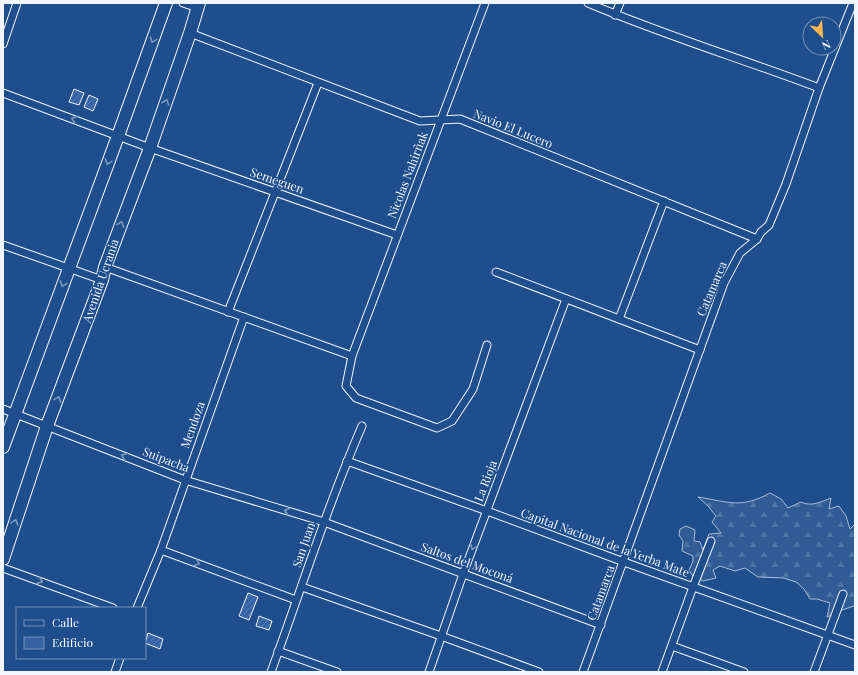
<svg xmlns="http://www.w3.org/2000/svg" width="858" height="675" viewBox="0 0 858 675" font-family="'Playfair Display',serif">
<defs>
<pattern id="forest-firs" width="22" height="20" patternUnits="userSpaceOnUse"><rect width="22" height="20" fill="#305b95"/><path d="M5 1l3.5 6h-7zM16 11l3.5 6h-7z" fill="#4e73a5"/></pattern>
<pattern id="building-hatch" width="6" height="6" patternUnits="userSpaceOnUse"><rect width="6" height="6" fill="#3563a3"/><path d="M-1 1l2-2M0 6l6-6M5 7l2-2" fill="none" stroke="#537ab1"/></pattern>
</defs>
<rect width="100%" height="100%" fill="#1f4e8c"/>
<path fill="url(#forest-firs)" stroke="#a8bbd7" d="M 770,493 L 781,499 L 788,508 L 801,502 C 811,507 821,502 831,498 L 829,509 L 839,506 L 846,516 L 850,529 L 855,524 L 855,607 L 854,606 L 842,610 L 827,617 L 830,603 L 817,599 L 810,599 L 804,589 L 796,582 L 784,578 L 758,577 L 745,568 L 735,571 L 720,566 L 713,570 L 716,578 L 703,581 L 692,575 L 689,570 L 693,561 L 693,556 L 682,551 L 683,541 L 679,535 L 680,529 L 686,526 L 695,530 L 694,541 L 700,542 L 703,550 L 709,534 L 721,533 L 712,522 L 716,516 L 708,506 L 698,497 C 729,502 741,509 770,493 Z"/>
<g fill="url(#building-hatch)" stroke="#f2f6ff">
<path d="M 74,89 L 84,93 L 79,105 L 69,102 Z"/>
<path d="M 89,95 L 98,99 L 93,111 L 84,107 Z"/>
<path d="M 248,593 L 258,597 L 249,620 L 239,616 Z"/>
<path d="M 259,616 L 272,621 L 269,630 L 256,626 Z"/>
<path d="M 148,633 L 163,639 L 160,649 L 145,643 Z"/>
</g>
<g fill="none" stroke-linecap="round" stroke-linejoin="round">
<defs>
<g id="minor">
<path d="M 183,3 L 198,8"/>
<path d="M 485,3 L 352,356 L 346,386 L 356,398 L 437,428 L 452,421 L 473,389 L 487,345"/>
<path d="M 615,15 L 620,3"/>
<path d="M 190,33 L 420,121 L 460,119 L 757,239"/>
<path d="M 3,44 L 17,3"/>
<path d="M 819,88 L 853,3"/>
<path d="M 3,93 L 150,148 L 397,235"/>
<path d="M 3,245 L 102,280"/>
<path d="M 105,267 L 352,356"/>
<path d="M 496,272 L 700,350"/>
<path d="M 228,312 L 318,83"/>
<path d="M 619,319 L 664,201"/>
<path d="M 3,409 L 185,480 L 324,522 L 601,625"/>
<path d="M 347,461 L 487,511 L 624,562 L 855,645"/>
<path d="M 161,550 L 296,600"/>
<path d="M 3,568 L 113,608"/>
<path d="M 302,587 L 441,636 L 539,672"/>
<path d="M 137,608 L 161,550 L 244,317"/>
<path d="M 672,646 L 744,672"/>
<path d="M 278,651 L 337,672"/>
<path d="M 115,672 L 120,658"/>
<path d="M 271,672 C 301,590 327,507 362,426"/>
<path d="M 429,672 L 463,574 L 566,299"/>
<path d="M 583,672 L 724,283 L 740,253 L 757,239 L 761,232 L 769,225 L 786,184 L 819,88 C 742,59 664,35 588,3"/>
<path d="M 662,672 L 693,587 L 711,541"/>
<path d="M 814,672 L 843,594"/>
</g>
<g id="primary">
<path d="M 3,447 L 118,136 L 166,3"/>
<path d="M 3,559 L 47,426 L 102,280 L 105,267 L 150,148 L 190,33 L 199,3"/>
</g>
</defs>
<use href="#minor" stroke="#f2f6ff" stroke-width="9"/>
<use href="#primary" stroke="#f2f6ff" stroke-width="14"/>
<use href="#minor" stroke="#1f4e8c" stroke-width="7"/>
<use href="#primary" stroke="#1f4e8c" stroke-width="12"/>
</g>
<defs><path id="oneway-chevron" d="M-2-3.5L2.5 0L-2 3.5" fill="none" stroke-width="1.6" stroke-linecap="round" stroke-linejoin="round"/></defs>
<g stroke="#7e9ac0">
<use href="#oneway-chevron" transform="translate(153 40) rotate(110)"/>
<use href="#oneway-chevron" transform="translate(166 102) rotate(-71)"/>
<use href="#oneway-chevron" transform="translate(74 119) rotate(-160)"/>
<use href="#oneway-chevron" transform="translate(108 162) rotate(111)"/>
<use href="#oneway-chevron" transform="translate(121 224) rotate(-69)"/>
<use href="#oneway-chevron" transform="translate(63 284) rotate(110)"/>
<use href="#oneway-chevron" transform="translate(58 399) rotate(-69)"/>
<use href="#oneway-chevron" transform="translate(124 456) rotate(-158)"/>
<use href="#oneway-chevron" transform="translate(287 511) rotate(-163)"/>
<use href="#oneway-chevron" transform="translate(15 522) rotate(-72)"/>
<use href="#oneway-chevron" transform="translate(473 547) rotate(111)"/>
<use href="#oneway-chevron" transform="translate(197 563) rotate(20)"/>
<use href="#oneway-chevron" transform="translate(40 581) rotate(20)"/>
</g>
<g text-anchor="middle" stroke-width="3" stroke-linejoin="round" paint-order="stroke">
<g font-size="12" fill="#f2f6ff" stroke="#1f4e8c">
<text transform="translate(513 129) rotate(22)" y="4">Navio El Lucero</text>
<text transform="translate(408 175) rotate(-69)" y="4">Nicolas Nahirñak</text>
<text transform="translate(277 181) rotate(19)" y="4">Semeguen</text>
<text transform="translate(101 281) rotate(-71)" y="4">Avenida Ucrania</text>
<text transform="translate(712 289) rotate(-67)" y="4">Catamarca</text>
<text transform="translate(193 425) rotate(-70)" y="4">Mendoza</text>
<text transform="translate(166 460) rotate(21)" y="4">Suipacha</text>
<text transform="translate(486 481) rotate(-69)" y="4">La Rioja</text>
<text transform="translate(605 543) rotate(20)" y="4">Capital Nacional de la Yerba Mate</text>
<text transform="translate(304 545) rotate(-71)" y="4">San Juan</text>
<text transform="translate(467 563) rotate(20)" y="4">Saltos del Moconá</text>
<text transform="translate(601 593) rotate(-70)" y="4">Catamarca</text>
</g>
</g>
<rect width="858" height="675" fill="none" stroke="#f2f6ff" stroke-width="8"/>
<rect x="16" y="607" width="130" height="52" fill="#1f4e8c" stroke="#7391ba"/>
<rect x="24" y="620" width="20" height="6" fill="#1f4e8c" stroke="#7391ba"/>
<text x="52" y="627" font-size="12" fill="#f2f6ff">Calle</text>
<rect x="24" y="637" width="20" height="12" fill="#3563a3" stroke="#7391ba"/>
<text x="52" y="647" font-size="12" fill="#f2f6ff">Edificio</text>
<g transform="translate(822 36) rotate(155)"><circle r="19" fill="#1f4e8c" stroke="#7391ba"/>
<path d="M0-3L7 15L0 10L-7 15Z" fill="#ffb74d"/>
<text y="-6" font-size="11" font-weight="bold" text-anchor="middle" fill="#f2f6ff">N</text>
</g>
</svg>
